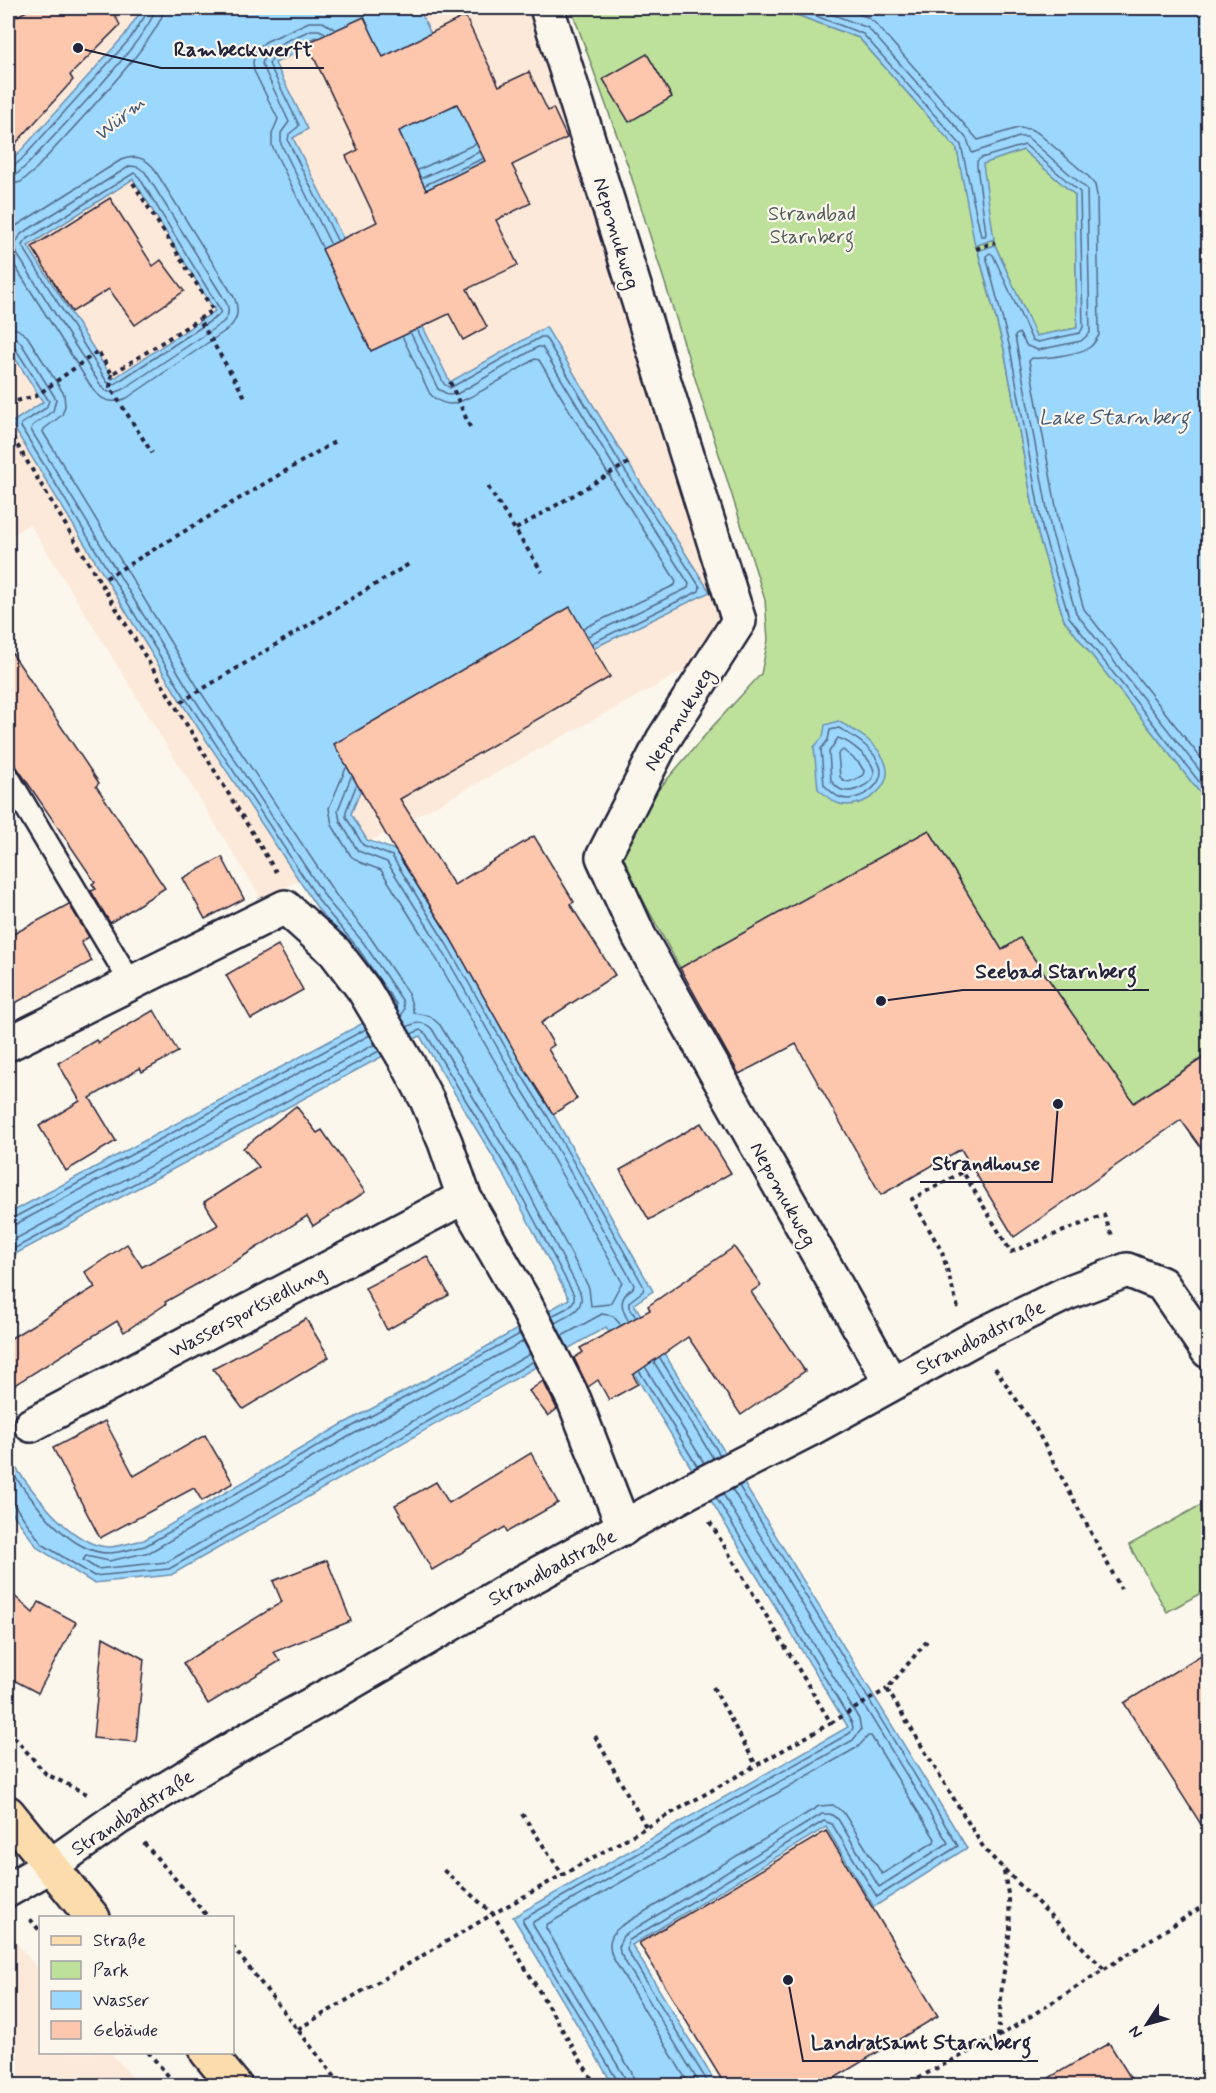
<svg xmlns="http://www.w3.org/2000/svg" width="1216" height="2093" viewBox="0 0 1216 2093" font-family="Mynerve,sans-serif">
<rect width="100%" height="100%" fill="#fbf7ec"/>
<filter id="ink" filterUnits="userSpaceOnUse"><feTurbulence type="fractalNoise" baseFrequency=".0167" numOctaves="2"/><feDisplacementMap in="SourceGraphic" scale="12" xChannelSelector="R" yChannelSelector="G"/><feConvolveMatrix kernelMatrix="1 2 1 2 8 2 1 2 1" color-interpolation-filters="sRGB"/></filter>
<g filter="url(#ink)">
<g fill="#fce9d9">
<path d="M 8,8 L 528,8 L 727,617 L 698,663 L 262,900 L 30,524 L 8,537 Z"/>
<path d="M 8,1933 L 40,1971 L 40,2052 L 111,2053 L 139,2085 L 8,2085 Z"/>
</g>
<g fill="#bde19b" stroke="#70826b" stroke-width="1.5">
<path d="M 571,8 L 762,8 L 786,11 L 859,38 L 957,149 L 976,245 L 993,239 L 982,164 L 1023,150 L 1075,195 L 1077,328 L 1036,336 L 995,245 L 978,252 L 1004,349 L 1038,534 L 1064,620 L 1208,803 L 1208,1054 L 1134,1103 L 1020,938 L 1002,950 L 929,830 L 680,968 L 619,856 L 646,804 L 713,726 L 761,674 L 768,640 L 765,600 L 628,166 Z"/>
<path d="M 1208,1501 L 1208,1589 L 1167,1612 L 1129,1545 Z"/>
</g>
<g fill="#9cd7fd" stroke="#6b8faf" stroke-width="1.5" fill-rule="evenodd">
<path d="M 143,8 L 422,8 L 419,9 L 465,104 L 511,152 L 392,207 L 316,43 L 275,63 L 308,129 L 293,138 L 343,238 L 373,225 L 450,382 L 546,327 L 628,463 L 710,592 L 602,644 L 365,780 L 351,814 L 367,840 L 395,850 L 452,941 L 553,1114 L 653,1291 L 634,1304 L 967,1848 L 874,1907 L 826,1827 L 632,1945 L 717,2085 L 613,2085 L 513,1917 L 848,1727 L 606,1327 L 171,1575 L 93,1583 L 38,1548 L 8,1507 L 8,1457 C 30,1487 68,1545 108,1547 C 119,1547 133,1542 144,1540 L 341,1425 L 467,1358 L 569,1299 L 504,1175 L 420,1036 L 8,1258 L 8,1214 L 391,1008 L 352,950 L 318,909 L 181,702 L 11,423 L 43,402 L 8,347 L 8,165 L 124,36 ZM 133,179 L 215,311 L 113,379 L 28,246 Z"/>
<path d="M 762,8 L 1208,8 L 1208,803 L 1064,620 L 1038,534 L 1004,349 L 978,251 L 995,245 L 1036,336 L 1077,328 L 1075,195 L 1023,150 L 983,164 L 994,239 L 975,246 L 957,149 L 859,38 L 786,11 Z"/>
<path d="M 838,721 C 856,731 880,744 886,765 C 894,789 858,812 837,803 C 830,801 824,793 818,789 L 814,747 L 823,737 L 825,725 Z"/>
</g>
<g fill="none" stroke-linecap="round" stroke-linejoin="round">
<g stroke="#536a89" stroke-width="1.5">
<path d="M 795,8 L 863,34 L 961,145 L 981,236 L 985,236 L 986,233 L 977,166 L 977,161 L 981,158 L 1025,145 L 1080,192 L 1083,327 L 1080,333 L 1038,342 L 1032,340 L 993,255 L 990,253 L 986,256 L 1010,348 L 1043,532 L 1069,617 L 1208,793"/>
<path d="M 816,8 L 868,28 L 967,139 L 972,153 L 1019,137 L 1027,137 L 1087,189 L 1090,333 L 1081,341 L 1038,350 L 1027,346 L 1019,333 L 1015,336 L 1051,530 L 1076,613 L 1208,781"/>
<path d="M 842,8 L 867,17 L 875,23 L 978,140 L 1018,128 L 1030,129 L 1038,133 L 1089,177 L 1095,185 L 1097,195 L 1099,335 C 1096,340 1094,344 1090,347 C 1080,354 1044,359 1032,358 L 1029,361 L 1060,528 L 1084,609 L 1208,767"/>
<path d="M 325,33 L 319,30 L 311,30 C 296,37 264,47 262,64 L 289,122 L 281,133 L 281,144 L 330,243"/>
<path d="M 316,37 L 273,57 L 269,64 L 299,125 L 298,127 L 289,134 L 288,141 L 337,240"/>
<path d="M 130,166 L 138,167 L 145,172 L 226,302 C 230,310 229,317 222,323 L 122,390 C 114,394 106,393 101,386 L 17,254 L 15,245 L 21,234 Z"/>
<path d="M 8,169 L 13,167 L 22,159 L 129,40 L 147,13 L 148,8"/>
<path d="M 418,170 L 475,144"/>
<path d="M 134,173 L 139,177 L 221,311 L 218,316 L 113,385 L 107,382 L 22,245 L 26,240 Z"/>
<path d="M 8,176 L 17,174 L 27,165 C 50,140 154,33 155,8"/>
<path d="M 422,178 L 479,152"/>
<path d="M 8,185 L 21,182 L 34,171 C 58,143 163,37 164,8"/>
<path d="M 425,185 L 482,159"/>
<path d="M 8,237 L 16,226 L 121,160 C 133,155 144,157 153,167 L 234,297 C 240,310 238,320 228,329 L 127,398 C 114,404 103,402 94,391 L 8,255"/>
<path d="M 322,247 L 272,146 L 272,134 L 278,119 L 254,71 L 253,62 L 257,50 L 265,42 L 309,22 L 323,22 L 334,29"/>
<path d="M 8,328 L 17,329 L 27,336 L 64,394 L 65,406 L 62,415 L 44,429 L 43,432 L 200,691 L 336,895 L 370,937 L 409,995 L 414,1013 L 430,1016 L 440,1025 L 524,1164 L 589,1288 L 591,1306 L 610,1304 L 622,1282 L 534,1125 L 505,1079 L 433,953 L 381,870 L 359,862 L 351,856 L 332,825 L 329,808 L 346,768"/>
<path d="M 418,331 L 444,384 L 450,388 L 541,337 L 545,337 L 622,466 L 700,587 L 699,591 L 592,643"/>
<path d="M 411,334 L 438,389 L 449,395 L 457,394 L 538,347 L 542,347 L 616,470 L 689,584 L 688,588 L 588,636"/>
<path d="M 8,337 L 16,338 L 21,343 L 56,399 L 53,411 L 32,426 L 31,430 L 192,695 L 328,901 L 363,942 L 402,1000 L 404,1009 L 401,1017"/>
<path d="M 403,338 L 430,394 C 436,400 442,404 451,404 C 465,404 520,368 535,359 L 539,360 L 608,474 L 676,581 L 675,585 L 584,628"/>
<path d="M 8,345 L 15,348 L 49,401 L 46,408 L 21,424 L 21,427 L 186,699 L 322,905 L 357,947 L 396,1004 L 397,1010"/>
<path d="M 839,728 C 854,737 874,748 880,766 C 887,786 855,805 839,797 C 834,795 828,789 824,785 L 821,749 L 828,740 L 830,730 Z"/>
<path d="M 838,738 C 849,741 875,760 874,774 C 873,784 852,794 842,790 C 838,789 834,784 831,781 L 829,752 Z"/>
<path d="M 843,750 L 859,763 L 864,771 L 863,775 C 854,780 848,786 840,777 L 838,754 Z"/>
<path d="M 351,777 L 338,810 L 340,821 L 358,851 L 387,862 L 441,948 L 513,1075 L 541,1120 L 634,1285 L 633,1288 C 619,1297 620,1306 628,1320"/>
<path d="M 356,786 L 346,811 L 346,817 L 363,845 L 392,856 L 447,945 L 519,1071 L 548,1117 L 644,1287 L 643,1291 L 629,1302 L 629,1307 L 635,1316"/>
<path d="M 407,1027 C 416,1022 424,1021 432,1029 L 516,1168 L 580,1292 C 586,1310 568,1315 555,1323"/>
<path d="M 411,1034 L 420,1030 L 426,1034 L 509,1172 L 574,1295 C 576,1307 560,1311 551,1316"/>
<path d="M 8,1219 L 13,1218 L 366,1029"/>
<path d="M 8,1226 L 16,1224 L 370,1035"/>
<path d="M 8,1243 L 375,1044"/>
<path d="M 8,1252 L 379,1051"/>
<path d="M 562,1336 L 602,1314 L 613,1316 L 620,1324"/>
<path d="M 524,1341 L 348,1437 L 150,1552 L 109,1561 L 86,1556 L 83,1560 L 97,1569 L 167,1562 L 530,1354"/>
<path d="M 660,1358 L 720,1455"/>
<path d="M 654,1362 L 713,1458"/>
<path d="M 646,1368 L 704,1463"/>
<path d="M 640,1372 L 697,1466"/>
<path d="M 8,1467 C 30,1497 67,1553 108,1553 C 120,1553 134,1548 145,1546 L 344,1431 L 520,1334"/>
<path d="M 8,1504 L 15,1506 L 42,1544 L 94,1576 L 169,1569 L 534,1361"/>
<path d="M 618,2086 L 617,2080 L 523,1922 L 523,1919 L 850,1733 L 853,1728 L 852,1723 L 716,1497"/>
<path d="M 626,2086 L 624,2076 L 533,1925 L 533,1922 L 853,1740 L 861,1730 L 859,1719 L 723,1494"/>
<path d="M 635,2086 L 632,2073 L 546,1928 L 546,1925 L 858,1747 L 868,1736 L 871,1736 L 935,1839 L 934,1842 L 882,1874 L 843,1812 L 833,1805 L 819,1806 L 621,1926 C 610,1934 607,1945 613,1958 L 690,2086"/>
<path d="M 701,2086 L 620,1953 L 619,1945 L 623,1936 L 822,1814 L 830,1814 L 838,1819 L 879,1887 L 948,1843 L 732,1489"/>
<path d="M 710,2086 L 627,1950 L 628,1941 L 824,1821 L 832,1824 L 877,1897 L 958,1846 L 739,1486"/>
</g>
</g>
<g fill="#fdc7ae" stroke="#22223b" stroke-width="1.5" fill-rule="evenodd">
<path d="M 32,8 L 111,8 L 120,25 L 70,75 L 73,80 L 8,152 L 8,21 Z"/>
<path d="M 465,16 L 499,86 L 529,72 L 548,111 L 553,108 L 567,138 L 512,165 L 531,203 L 496,220 L 518,265 L 467,289 L 487,327 L 463,340 L 449,314 L 371,351 L 322,249 L 377,222 L 346,156 L 358,150 L 307,43 L 364,17 L 383,57 ZM 457,104 L 485,161 L 426,190 L 399,131 Z"/>
<path d="M 647,54 L 672,97 L 629,122 L 603,79 Z"/>
<path d="M 110,198 L 153,266 L 161,260 L 184,291 L 135,325 L 109,289 L 72,312 L 32,247 Z"/>
<path d="M 570,607 L 610,677 L 400,799 L 454,885 L 534,836 L 574,902 L 570,904 L 615,975 L 541,1023 L 554,1045 L 548,1049 L 577,1099 L 553,1114 L 524,1068 L 448,934 L 395,850 L 334,744 Z"/>
<path d="M 8,647 L 99,783 L 96,786 L 165,888 L 110,923 L 91,891 L 96,889 L 92,884 L 95,882 L 8,754 Z"/>
<path d="M 929,830 L 1002,950 L 1020,938 L 1134,1103 L 1209,1054 L 1209,1159 L 1181,1120 L 1014,1237 L 961,1149 L 881,1195 L 796,1044 L 739,1074 L 680,968 Z"/>
<path d="M 222,857 L 244,899 L 205,919 L 183,878 Z"/>
<path d="M 69,904 L 89,937 L 81,942 L 92,961 L 8,1007 L 8,937 Z"/>
<path d="M 278,945 L 303,990 L 251,1019 L 226,975 Z"/>
<path d="M 154,1010 L 178,1052 L 142,1072 L 140,1068 L 90,1098 L 116,1141 L 66,1171 L 39,1126 L 80,1101 L 58,1063 L 96,1040 L 98,1043 Z"/>
<path d="M 296,1106 L 317,1133 L 322,1130 L 365,1192 L 313,1226 L 307,1216 L 215,1274 L 165,1302 L 166,1304 L 124,1332 L 117,1321 L 8,1389 L 8,1340 L 95,1287 L 85,1272 L 127,1244 L 142,1267 L 218,1225 L 204,1202 L 259,1167 L 243,1148 Z"/>
<path d="M 701,1123 L 731,1173 L 649,1220 L 620,1170 Z"/>
<path d="M 734,1247 L 761,1285 L 751,1292 L 805,1371 L 741,1415 L 688,1337 L 633,1375 L 638,1384 L 609,1400 L 598,1380 L 588,1387 L 574,1358 L 583,1352 L 580,1348 L 650,1310 L 648,1306 Z"/>
<path d="M 427,1256 L 449,1295 L 387,1330 L 365,1288 Z"/>
<path d="M 306,1319 L 329,1357 L 243,1409 L 213,1369 Z"/>
<path d="M 543,1381 L 557,1409 L 548,1416 L 529,1391 Z"/>
<path d="M 105,1421 L 134,1476 L 205,1435 L 233,1483 L 202,1501 L 194,1488 L 100,1538 L 53,1448 Z"/>
<path d="M 531,1453 L 558,1503 L 507,1532 L 505,1527 L 432,1570 L 395,1505 L 436,1482 L 449,1503 Z"/>
<path d="M 327,1560 L 351,1621 L 274,1652 L 280,1661 L 208,1704 L 183,1663 L 282,1602 L 273,1581 Z"/>
<path d="M 8,1590 L 33,1613 L 39,1602 L 76,1622 L 38,1693 L 8,1677 Z"/>
<path d="M 103,1637 L 144,1659 L 136,1742 L 93,1738 Z"/>
<path d="M 1209,1650 L 1209,1837 L 1124,1703 Z"/>
<path d="M 826,1831 L 938,2016 L 823,2085 L 725,2085 L 639,1943 Z"/>
<path d="M 1109,2043 L 1135,2085 L 1037,2085 Z"/>
</g>
<g fill="none" stroke-linecap="round" stroke-linejoin="round">
<defs>
<path id="service" d="M 8,777 L 131,983"/>
<g id="minor">
<path d="M 547,8 L 739,621 L 663,740 L 603,857 L 639,936 L 891,1383"/>
<path d="M 8,1044 L 285,907 L 335,952 L 364,990 L 408,1064 L 427,1100 L 445,1142 L 464,1197 L 523,1300 L 574,1400 L 624,1528"/>
<path d="M 31,1425 L 464,1197"/>
<path d="M 8,1890 L 50,1866 L 118,1818 L 247,1740 L 338,1690 L 512,1588 L 691,1490 L 810,1429 L 975,1338 L 1067,1293 L 1127,1270 L 1162,1284 L 1208,1351"/>
</g>
<g id="primary">
<path d="M 8,1813 L 93,1918"/>
<path d="M 207,2052 L 235,2086"/>
</g>
</defs>
<use href="#service" stroke="#22223b" stroke-width="26"/>
<use href="#minor" stroke="#22223b" stroke-width="38"/>
<use href="#primary" stroke="#22223b" stroke-width="38"/>
<g stroke="#22223b" stroke-width="4" stroke-dasharray="4.5 4.5" stroke-linecap="butt">
<path d="M 133,183 L 213,310 L 199,319 L 245,397"/>
<path d="M 976,249 L 995,242"/>
<path d="M 112,374 L 110,387 L 152,453"/>
<path d="M 450,382 L 470,427"/>
<path d="M 8,403 L 36,396 L 98,351 L 112,374 L 199,319"/>
<path d="M 8,430 L 276,872"/>
<path d="M 488,487 L 542,572"/>
<path d="M 516,529 L 628,463"/>
<path d="M 106,578 L 336,441"/>
<path d="M 181,702 L 409,564"/>
<path d="M 958,1308 L 942,1252 L 912,1199 L 963,1172 L 1011,1252 L 1104,1215 L 1113,1238"/>
<path d="M 995,1368 L 1035,1427 L 1121,1589"/>
<path d="M 927,1641 L 887,1689 L 985,1850 L 1104,1969"/>
<path d="M 713,1687 L 756,1765"/>
<path d="M 831,1723 L 887,1689"/>
<path d="M 8,1730 L 46,1774 L 89,1795"/>
<path d="M 595,1736 L 646,1827"/>
<path d="M 522,1814 L 563,1875"/>
<path d="M 144,1843 L 209,1918"/>
<path d="M 30,1919 L 40,1931"/>
<path d="M 232,1946 L 342,2086"/>
<path d="M 298,2029 L 493,1914 L 442,1869"/>
<path d="M 998,2037 L 1002,1985 L 1010,1929 L 1009,1899 L 1003,1867"/>
<path d="M 148,2052 L 177,2086"/>
<path d="M 596,2086 L 493,1914 L 831,1723 L 708,1519"/>
<path d="M 902,2086 L 998,2037 L 1208,1903"/>
</g>
<use href="#service" stroke="#fbf7ec" stroke-width="21"/>
<use href="#minor" stroke="#fbf7ec" stroke-width="33"/>
<use href="#primary" stroke="#fcdcac" stroke-width="33"/>
</g>
</g>
<g text-anchor="middle" stroke-width="4.5" stroke-linejoin="round" paint-order="stroke">
<g font-size="20" fill="#505b58" stroke="#fbf7ec">
<text x="812" y="220">Strandbad<tspan x="812" dy="23">Starnberg</tspan></text>
</g>
<g font-size="20" fill="#22223b" stroke="#fbf7ec">
<text transform="translate(617 233) rotate(73)" y="7">Nepomukweg</text>
<text transform="translate(678 719) rotate(-59)" y="7">Nepomukweg</text>
<text transform="translate(784 1194) rotate(61)" y="7">Nepomukweg</text>
<text transform="translate(247 1311) rotate(-28)" y="7">Wassersportsiedlung</text>
<text transform="translate(980 1337) rotate(-27)" y="7">Strandbadstraße</text>
<text transform="translate(552 1567) rotate(-28)" y="7">Strandbadstraße</text>
<text transform="translate(132 1812) rotate(-33)" y="7">Strandbadstraße</text>
</g>
<g font-size="21" font-style="italic" fill="#475875" stroke="#fbf7ec">
<text transform="translate(119 118) rotate(-39)" y="7">Würm</text>
<text x="1114" y="424">Lake Starnberg</text>
</g>
</g>
<path fill="none" stroke="#22223b" stroke-width="2" d="M78 48L161 68H324M881 1001L963 990H1149M1058 1104L1052 1182H920M788 1980L803 2061H1038"/>
<g fill="#22223b" stroke="#fbf7ec" stroke-width="2">
<circle cx="78" cy="48" r="6"/>
<circle cx="881" cy="1001" r="6"/>
<circle cx="1058" cy="1104" r="6"/>
<circle cx="788" cy="1980" r="6"/>
</g>
<g font-size="21" text-anchor="middle" font-weight="bold" fill="#22223b" stroke="#fbf7ec" stroke-width="4.5" stroke-linejoin="round" paint-order="stroke">
<text x="243" y="56">Rambeckwerft</text>
<text x="1056" y="978">Seebad Starnberg</text>
<text x="986" y="1170">Strandhouse</text>
<text x="921" y="2049">Landratsamt Starnberg</text>
</g>
<rect width="1216" height="2093" fill="none" stroke="#fbf7ec" stroke-width="30"/>
<rect x="15" y="15" width="1186" height="2063" fill="none" stroke="#22223b" stroke-width="2" filter="url(#ink)"/>
<rect x="39" y="1916" width="195" height="138" fill="#fbf7ec" stroke="#a4a2a5" stroke-width="1.5"/>
<rect x="51" y="1936" width="30" height="9" fill="#fcdcac" stroke="#a4a2a5" stroke-width="1.5"/>
<text x="93" y="1946" font-size="18" fill="#22223b">Straße</text>
<rect x="51" y="1961" width="30" height="18" fill="#bde19b" stroke="#a4a2a5" stroke-width="1.5"/>
<text x="93" y="1976" font-size="18" fill="#22223b">Park</text>
<rect x="51" y="1991" width="30" height="18" fill="#9cd7fd" stroke="#a4a2a5" stroke-width="1.5"/>
<text x="93" y="2006" font-size="18" fill="#22223b">Wasser</text>
<rect x="51" y="2021" width="30" height="18" fill="#fdc7ae" stroke="#a4a2a5" stroke-width="1.5"/>
<text x="93" y="2036" font-size="18" fill="#22223b">Gebäude</text>
<g transform="translate(1147 2024) rotate(234)" stroke="#fbf7ec" stroke-width="4.5" paint-order="stroke">
<path d="M0-4.5L10 22L0 15L-10 22Z" fill="#22223b"/>
<text y="-9" font-size="16" font-weight="bold" text-anchor="middle" fill="#22223b">N</text>
</g>
</svg>
